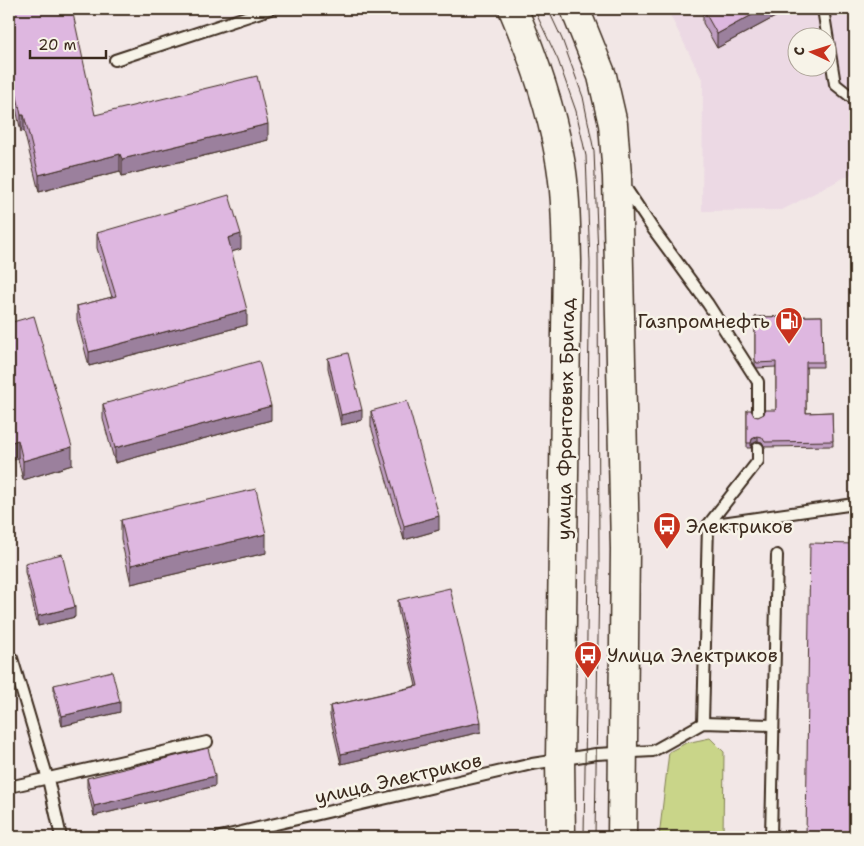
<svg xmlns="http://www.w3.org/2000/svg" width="864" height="846" viewBox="0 0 864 846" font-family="'Shantell Sans',sans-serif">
<rect width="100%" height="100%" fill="#f2e7e6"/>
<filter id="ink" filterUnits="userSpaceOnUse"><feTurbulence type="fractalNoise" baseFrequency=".02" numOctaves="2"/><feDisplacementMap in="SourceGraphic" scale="10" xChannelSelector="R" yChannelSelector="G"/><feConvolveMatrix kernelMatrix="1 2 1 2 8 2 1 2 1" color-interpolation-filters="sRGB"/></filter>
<g filter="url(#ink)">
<path fill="#ecd9e4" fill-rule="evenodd" d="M 667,9 L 855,9 L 855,172 L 782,210 L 702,211 L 703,81 ZM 796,38 L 826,38 L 826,68 L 796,68 Z"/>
<path fill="#c9d589" stroke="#828054" d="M 710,738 L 724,752 L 723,837 L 659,837 L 669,752 L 686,743 Z"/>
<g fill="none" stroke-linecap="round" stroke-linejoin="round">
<defs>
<g id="lane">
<path d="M 823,9 L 835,84 L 855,100"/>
<path d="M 115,60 L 270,9"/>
<path d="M 625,187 L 653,229 L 708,304 L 758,382 L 758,415"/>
<path d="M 708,525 L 855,504"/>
<path d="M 9,659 L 12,658 L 48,779 L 61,837"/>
<path d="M 703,723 L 708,525 L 758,461 L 758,448"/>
<path d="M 9,787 L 207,742"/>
<path d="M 220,837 L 532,764 L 596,754 L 653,751 L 703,723 L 773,725"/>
<path d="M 771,837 L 777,555"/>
</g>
<g id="secondary">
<path d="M 513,9 C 533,56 550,104 559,154 C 566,189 566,226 567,261 L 560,759 L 561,837"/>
<path d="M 575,9 L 602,76 L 613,124 L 617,176 L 625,549 L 622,837"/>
</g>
</defs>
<use href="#lane" stroke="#3b2a1e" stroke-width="14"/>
<use href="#secondary" stroke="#3b2a1e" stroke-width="31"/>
<use href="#lane" stroke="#f7f3e8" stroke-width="10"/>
<use href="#secondary" stroke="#f7f3e8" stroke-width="28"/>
<g stroke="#3b2a1e" stroke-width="1">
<path d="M 534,9 L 558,60 L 576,111 L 586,156 L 590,264 L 588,397 L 589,497 L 584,837"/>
<path d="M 548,9 L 562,39 L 583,97 L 594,151 L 598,255 L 599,571 L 595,837"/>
</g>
</g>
<g fill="#bf9dc1" stroke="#3b2a1e">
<path d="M 9,9 L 95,115 L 268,140 L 122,176 L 120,171 L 39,192 L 24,131 L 21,132 L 9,75 Z"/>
<path d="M 703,9 L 790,9 L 717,48 L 703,23 Z"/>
<path d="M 97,233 L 241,249 L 231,252 L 247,325 L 89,366 L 77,320 L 77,306 L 112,297 L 97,248 Z"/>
<path d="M 822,316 L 823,367 L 806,367 L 806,413 L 832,412 L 833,446 L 765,447 L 762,442 L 758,441 L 752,444 L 751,448 L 747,448 L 747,410 L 754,416 L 758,417 L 776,410 L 776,367 L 757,368 L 755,365 L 755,317 Z"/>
<path d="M 9,323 L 72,465 L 23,480 L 18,459 Z"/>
<path d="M 328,358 L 362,420 L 341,425 L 328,368 Z"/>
<path d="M 103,404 L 271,420 L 115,463 L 103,419 Z"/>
<path d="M 371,411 L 439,530 L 404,540 L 371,426 Z"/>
<path d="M 121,520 L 266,553 L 131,584 L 121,539 Z"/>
<path d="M 25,563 L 75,617 L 38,626 L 25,572 Z"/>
<path d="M 398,600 L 481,732 L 341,764 L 330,716 L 330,706 L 416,686 L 398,610 Z"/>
<path d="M 54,685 L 120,712 L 62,726 L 54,695 Z"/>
<path d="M 87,778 L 215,786 L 94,816 L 87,787 Z"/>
</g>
<g fill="#9b809d" stroke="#3b2a1e">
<path d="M 763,9 L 790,9 L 717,48 L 717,34 Z"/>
<path d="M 21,115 L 24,115 L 24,131 L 21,132 Z"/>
<path d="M 268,124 L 268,140 L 122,176 L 122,159 Z"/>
<path d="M 120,154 L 120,171 L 39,192 L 39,175 Z"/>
<path d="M 241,234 L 241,249 L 228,253 L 228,238 Z"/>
<path d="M 247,310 L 247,325 L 89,366 L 89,352 Z"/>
<path d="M 271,406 L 271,420 L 115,463 L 115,448 Z"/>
<path d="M 362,410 L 362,420 L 341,425 L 341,415 Z"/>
<path d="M 758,436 L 758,441 L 752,444 L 751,448 L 751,443 L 752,439 Z"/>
<path d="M 18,440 L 18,459 L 9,461 L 9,443 Z"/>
<path d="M 72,447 L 72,465 L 23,480 L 23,461 Z"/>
<path d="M 439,516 L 439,530 L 404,540 L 404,526 Z"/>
<path d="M 266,534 L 266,553 L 131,584 L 131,565 Z"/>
<path d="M 75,607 L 75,617 L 38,626 L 38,616 Z"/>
<path d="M 120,702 L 120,712 L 62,726 L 62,716 Z"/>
<path d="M 481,722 L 481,732 L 341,764 L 341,754 Z"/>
<path d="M 215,776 L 215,786 L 94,816 L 94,806 Z"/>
</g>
<g fill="#deb7e0" stroke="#3b2a1e">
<path d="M 9,9 L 72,9 L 95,115 L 257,76 L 268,124 L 122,159 L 120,154 L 39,175 L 24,115 L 21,115 L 9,59 Z"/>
<path d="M 703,9 L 763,9 L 717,34 Z"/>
<path d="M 229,195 L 241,234 L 228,238 L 247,310 L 89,352 L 77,306 L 116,296 L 97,233 Z"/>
<path d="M 34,316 L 72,447 L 23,461 L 18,440 L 9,443 L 9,323 Z"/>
<path d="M 822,316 L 823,362 L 806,362 L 806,413 L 832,412 L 833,441 L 765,442 L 762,437 L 758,436 L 752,439 L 751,443 L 747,443 L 747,410 L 751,410 L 754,416 L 758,417 L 764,414 L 765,410 L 776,410 L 776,362 L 757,363 L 755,360 L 755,317 Z"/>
<path d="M 348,353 L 362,410 L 341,415 L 328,358 Z"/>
<path d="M 259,361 L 271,406 L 115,448 L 103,404 Z"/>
<path d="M 407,401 L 439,516 L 404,526 L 371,411 Z"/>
<path d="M 256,489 L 266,534 L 131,565 L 121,520 Z"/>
<path d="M 810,543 L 855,544 L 855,837 L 806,837 Z"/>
<path d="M 62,554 L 75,607 L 38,616 L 25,563 Z"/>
<path d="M 450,588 L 481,722 L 341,754 L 330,706 L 418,686 L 398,600 Z"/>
<path d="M 112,671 L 120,702 L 62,716 L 54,685 Z"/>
<path d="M 208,748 L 215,776 L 94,806 L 87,778 Z"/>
</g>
</g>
<defs>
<symbol id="fuel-pin" viewBox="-11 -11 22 30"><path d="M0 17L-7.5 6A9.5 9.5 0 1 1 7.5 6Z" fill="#c8321e" stroke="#f7f3e8"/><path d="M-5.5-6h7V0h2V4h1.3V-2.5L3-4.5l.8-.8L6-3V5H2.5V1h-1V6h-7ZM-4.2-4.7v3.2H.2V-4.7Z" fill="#fff"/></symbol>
<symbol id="bus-pin" viewBox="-11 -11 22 30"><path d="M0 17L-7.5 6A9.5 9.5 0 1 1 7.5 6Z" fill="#c8321e" stroke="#f7f3e8"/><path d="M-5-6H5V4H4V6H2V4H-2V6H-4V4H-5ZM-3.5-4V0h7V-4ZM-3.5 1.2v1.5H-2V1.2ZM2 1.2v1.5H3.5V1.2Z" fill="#fff"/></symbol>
</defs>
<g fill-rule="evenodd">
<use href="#fuel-pin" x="773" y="305" width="32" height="43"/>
<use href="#bus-pin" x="651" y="510" width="32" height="43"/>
<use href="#bus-pin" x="572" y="639" width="32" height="43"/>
</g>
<g text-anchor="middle" stroke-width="5" stroke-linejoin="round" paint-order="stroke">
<g font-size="19" fill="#3b2a1e" stroke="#f7f3e8" text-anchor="start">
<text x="770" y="328" text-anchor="end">Газпромнефть</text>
<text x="686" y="533">Электриков</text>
<text x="607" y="662">Улица Электриков</text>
</g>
<g font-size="19" fill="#3b2a1e" stroke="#f7f3e8">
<text transform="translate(565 419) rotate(-89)" y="7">улица Фронтовых Бригад</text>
<text transform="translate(398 778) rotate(-13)" y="7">улица Электриков</text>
</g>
</g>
<rect width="864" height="846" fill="none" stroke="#f7f3e8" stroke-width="30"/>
<rect x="15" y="15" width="834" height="816" fill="none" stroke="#3b2a1e" stroke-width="2" filter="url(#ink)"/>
<g transform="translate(812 52) rotate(274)"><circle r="24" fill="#f7f3e8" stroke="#aca397"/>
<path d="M0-4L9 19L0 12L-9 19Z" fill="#c8321e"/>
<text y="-8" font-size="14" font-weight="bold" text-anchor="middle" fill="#3b2a1e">С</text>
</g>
<path d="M30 50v8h76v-8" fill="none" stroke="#3b2a1e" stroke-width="2.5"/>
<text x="38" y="50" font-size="15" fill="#3b2a1e" stroke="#f7f3e8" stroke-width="4" paint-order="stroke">20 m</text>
</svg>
